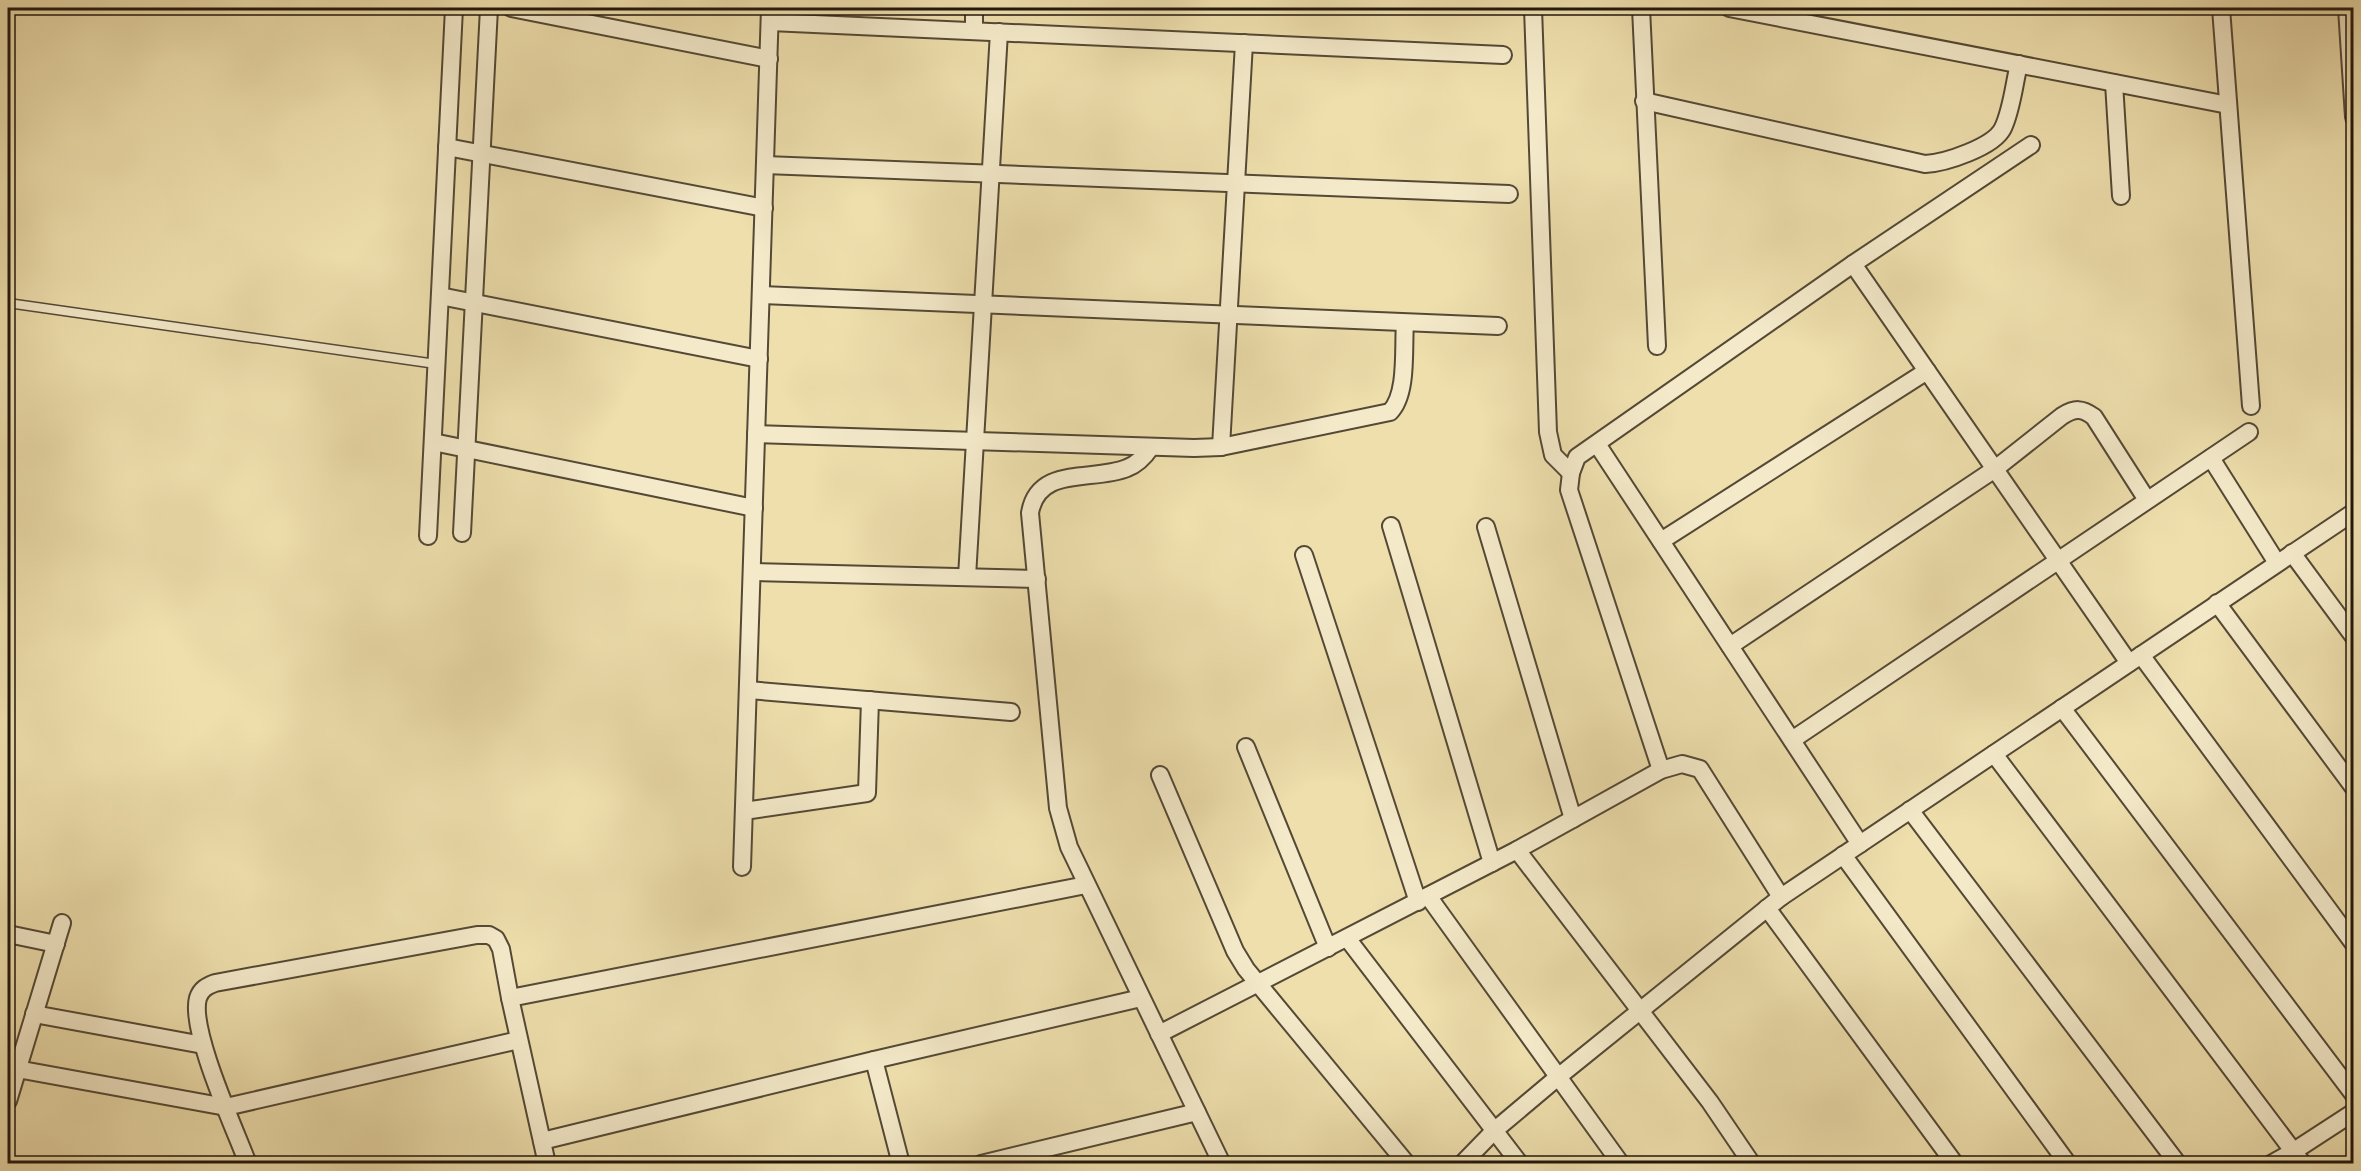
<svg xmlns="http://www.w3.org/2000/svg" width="2361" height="1171" viewBox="0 0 2361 1171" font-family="Cardo,serif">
<rect width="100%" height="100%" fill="#eedfad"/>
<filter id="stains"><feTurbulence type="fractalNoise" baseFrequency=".00333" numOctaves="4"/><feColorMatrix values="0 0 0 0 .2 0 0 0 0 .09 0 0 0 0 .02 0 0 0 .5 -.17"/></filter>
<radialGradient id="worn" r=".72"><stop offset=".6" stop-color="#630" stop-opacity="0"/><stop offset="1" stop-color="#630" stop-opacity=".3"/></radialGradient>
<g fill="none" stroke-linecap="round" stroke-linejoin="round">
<defs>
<path id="lane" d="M 8,303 L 436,364"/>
<g id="street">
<path d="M 511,8 L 769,59"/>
<path d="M 1533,8 L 1548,432 L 1553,455 L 1571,473"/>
<path d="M 1641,8 L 1657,346"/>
<path d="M 1729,8 L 2228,105"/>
<path d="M 2221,8 L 2251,406"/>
<path d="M 2347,8 L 2354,117"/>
<path d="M 770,22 L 1503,55"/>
<path d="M 974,31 L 974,8"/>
<path d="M 2114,83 L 2121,196"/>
<path d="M 1644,101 L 1925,164 C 1945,163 1994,147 2003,128 C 2012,109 2014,84 2019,64"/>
<path d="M 447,147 L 764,208"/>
<path d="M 765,165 L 1509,194"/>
<path d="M 1853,264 L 2129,663"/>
<path d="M 761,295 L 1498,326"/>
<path d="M 440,296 L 759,359"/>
<path d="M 756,434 L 1194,448 L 1221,447 L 1390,412 C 1408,394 1403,348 1405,323"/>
<path d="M 433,442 L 754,508"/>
<path d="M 1597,444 L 1860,844"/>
<path d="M 1151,447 C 1145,456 1138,464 1127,468 C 1093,482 1038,465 1030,513 L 1058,808 L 1069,847 L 1222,1164"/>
<path d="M 1221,447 L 1244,43"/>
<path d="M 2211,458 L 2277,563"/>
<path d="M 1391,526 L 1492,863"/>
<path d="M 1486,527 L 1573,819"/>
<path d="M 462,533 L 489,8"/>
<path d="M 428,536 L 454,8"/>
<path d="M 1661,541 L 1927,371"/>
<path d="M 2292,553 L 2354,637"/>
<path d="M 1304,555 L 1418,902"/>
<path d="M 752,572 L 1037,579"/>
<path d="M 967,577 L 999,32"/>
<path d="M 2217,603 L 2354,788"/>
<path d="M 1730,646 L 1995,469 L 2062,416 C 2075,408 2082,408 2094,417 L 2147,500"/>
<path d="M 2141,655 L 2354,944"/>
<path d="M 748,690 L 1011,712"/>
<path d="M 2062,708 L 2354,1095"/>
<path d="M 1792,740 L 2249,432"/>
<path d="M 1246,747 L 1328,948"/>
<path d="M 1994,754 L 2303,1164"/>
<path d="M 1661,770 L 1569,490 L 1571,473 L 1577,457 L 1853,264 L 2031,145"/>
<path d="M 1160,775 L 1235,951 L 1246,969 L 1407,1164"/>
<path d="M 1910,810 L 2178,1164"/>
<path d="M 744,811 L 867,793 L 870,700"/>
<path d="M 1517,850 L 1661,770 L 1682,764 L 1700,769 L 1781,897"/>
<path d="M 1843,855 L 2068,1164"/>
<path d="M 742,867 L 770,8"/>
<path d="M 1428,896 L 1621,1164"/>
<path d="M 1767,908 L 1955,1164"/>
<path d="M 8,934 L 56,944"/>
<path d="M 1347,938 L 1520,1164"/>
<path d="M 510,998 L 1086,885"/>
<path d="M 34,1014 L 203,1045"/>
<path d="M 1159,1034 L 1517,850 L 1710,1102 L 1752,1164"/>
<path d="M 874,1060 L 901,1164"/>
<path d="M 17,1069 L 226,1107 L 519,1040"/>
<path d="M 8,1101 L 62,923"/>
<path d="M 542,1141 L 874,1060 L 1141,998"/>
<path d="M 248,1164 C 235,1129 189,1030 198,998 C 201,989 207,986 215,983 L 477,935 L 489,935 L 496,939 L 501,949 L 510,998 L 547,1164"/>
<path d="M 981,1164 L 1197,1112"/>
<path d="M 1462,1164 L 1495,1130 L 1558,1077 L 1781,897 L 2354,512"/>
<path d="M 2271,1164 L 2294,1151 L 2354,1112"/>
</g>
</defs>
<use href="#lane" stroke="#544936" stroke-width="11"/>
<use href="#street" stroke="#544936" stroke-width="20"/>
<use href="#lane" stroke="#f4eaca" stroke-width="8"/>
<use href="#street" stroke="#f4eaca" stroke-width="16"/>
</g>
<rect width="2361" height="1171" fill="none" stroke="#eedfad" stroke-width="30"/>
<rect x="9" y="9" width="2343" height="1153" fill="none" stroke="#21170f" stroke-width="3"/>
<rect x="15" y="15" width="2331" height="1141" fill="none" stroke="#21170f" stroke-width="1.5"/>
<rect width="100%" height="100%" filter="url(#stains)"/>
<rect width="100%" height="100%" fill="url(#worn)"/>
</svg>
